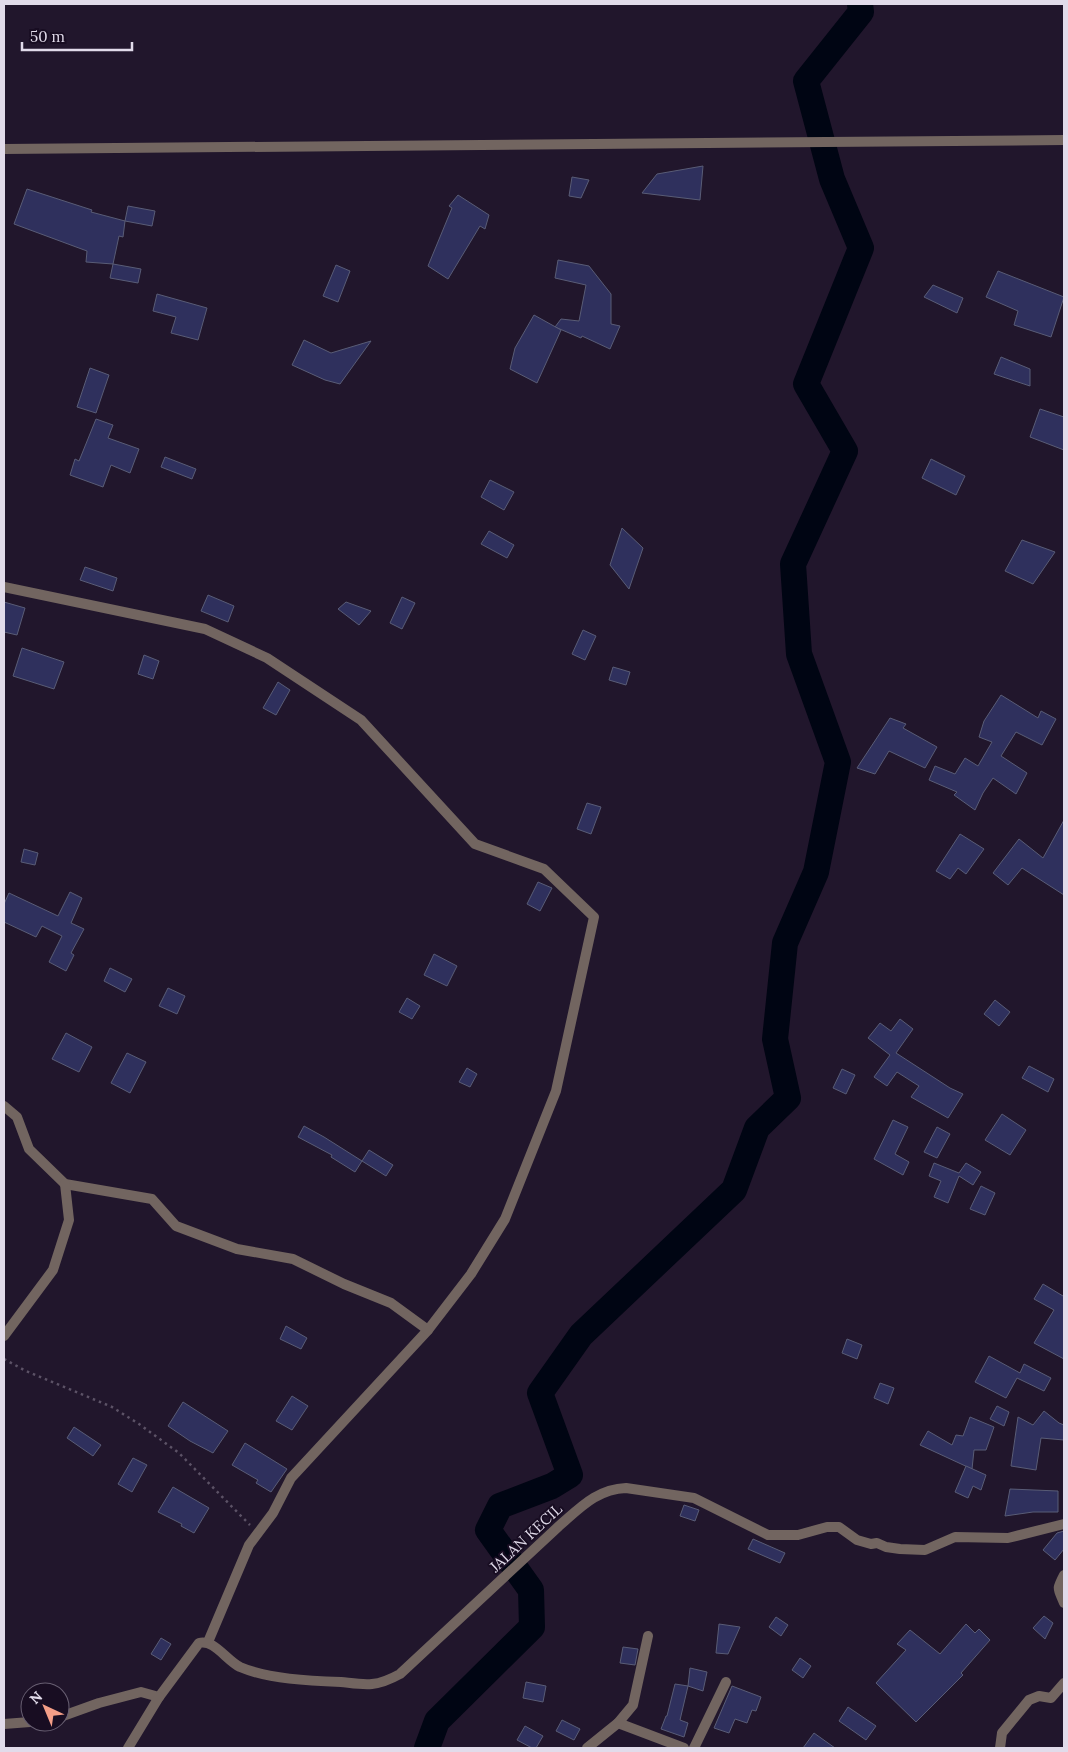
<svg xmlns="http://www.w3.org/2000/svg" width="1068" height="1752" viewBox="0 0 1068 1752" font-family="Lora,serif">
<rect width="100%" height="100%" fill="#21162c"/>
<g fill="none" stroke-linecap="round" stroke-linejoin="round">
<path stroke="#000513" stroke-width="26" d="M 427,1748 L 437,1721 L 532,1627 L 531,1590 L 488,1530 L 500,1506 L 552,1486 L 570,1475 L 540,1393 L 581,1335 L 734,1190 L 757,1128 L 788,1098 L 775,1039 L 785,943 L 816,872 L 838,762 L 799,654 L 793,564 L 845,451 L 806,384 L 861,248 L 832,179 L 806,81 L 861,12 L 860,4"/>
</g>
<g fill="#2f305d" stroke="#595c76">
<path d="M 703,166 L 700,200 L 642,193 L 657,174 Z"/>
<path d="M 572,177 L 589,180 L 581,198 L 569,196 Z"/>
<path d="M 27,189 L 92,210 L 91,212 L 125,221 L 123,237 L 119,236 L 113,264 L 86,262 L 87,251 L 14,224 Z"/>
<path d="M 458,195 L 489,215 L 485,229 L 480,226 L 448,279 L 428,266 L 452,208 L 449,206 Z"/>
<path d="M 128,206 L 155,211 L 152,226 L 125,221 Z"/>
<path d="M 558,260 L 589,266 L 611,294 L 611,324 L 620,326 L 610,349 L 582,336 L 581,338 L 555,327 L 561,319 L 579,321 L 586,285 L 555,278 Z"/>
<path d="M 113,264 L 141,269 L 138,283 L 110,278 Z"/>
<path d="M 336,265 L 350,271 L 338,302 L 323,296 Z"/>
<path d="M 998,271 L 1064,297 L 1051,337 L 1014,325 L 1018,311 L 986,297 Z"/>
<path d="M 933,285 L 963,298 L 957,313 L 924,297 Z"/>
<path d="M 157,294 L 207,308 L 198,340 L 171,333 L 176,317 L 153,311 Z"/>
<path d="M 534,315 L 561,330 L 537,383 L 510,369 L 515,348 Z"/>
<path d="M 304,340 L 331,353 L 371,341 L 340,384 L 325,380 L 292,365 Z"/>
<path d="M 1001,357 L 1030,369 L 1030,386 L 994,374 Z"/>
<path d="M 90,368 L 109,375 L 96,413 L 77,407 Z"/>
<path d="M 1040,409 L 1064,417 L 1064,450 L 1030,437 Z"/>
<path d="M 96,419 L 113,425 L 108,438 L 139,449 L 130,473 L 111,465 L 103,487 L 70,475 L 75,459 L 79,461 Z"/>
<path d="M 165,457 L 196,469 L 192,479 L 161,467 Z"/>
<path d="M 931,459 L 965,476 L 956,495 L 922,478 Z"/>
<path d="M 490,480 L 514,492 L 504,510 L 481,497 Z"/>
<path d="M 622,528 L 643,548 L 629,589 L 610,565 Z"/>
<path d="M 489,531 L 514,545 L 507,558 L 481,544 Z"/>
<path d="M 1022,540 L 1055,552 L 1033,584 L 1005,571 Z"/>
<path d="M 85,567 L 117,578 L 113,591 L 80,580 Z"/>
<path d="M 208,595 L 234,606 L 228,622 L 201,611 Z"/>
<path d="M 402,597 L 415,603 L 402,629 L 390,623 Z"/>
<path d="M 4,602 L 25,608 L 17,635 L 4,632 Z"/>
<path d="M 346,602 L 371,611 L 359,625 L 338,609 Z"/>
<path d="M 583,630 L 596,636 L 585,660 L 572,654 Z"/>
<path d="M 22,648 L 64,662 L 54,689 L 13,676 Z"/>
<path d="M 144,655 L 159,661 L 153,679 L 138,674 Z"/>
<path d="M 613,667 L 630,672 L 626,685 L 609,680 Z"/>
<path d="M 278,682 L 290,690 L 276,715 L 263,708 Z"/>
<path d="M 1001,695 L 1038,718 L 1041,711 L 1056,719 L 1042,745 L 1016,732 L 1001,756 L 1027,773 L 1016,794 L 993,778 L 983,793 L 975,810 L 954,795 L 957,792 L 929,780 L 935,766 L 955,774 L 965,758 L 978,766 L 992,742 L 979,737 L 984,721 Z"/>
<path d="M 890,718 L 906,724 L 903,728 L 937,747 L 925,768 L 889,751 L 875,774 L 857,768 Z"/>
<path d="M 587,803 L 601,807 L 591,834 L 577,829 Z"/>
<path d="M 1064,820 L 1064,895 L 1022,868 L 1008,885 L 993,873 L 1019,839 L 1043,858 Z"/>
<path d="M 960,834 L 984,849 L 966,874 L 958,868 L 950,879 L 936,871 Z"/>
<path d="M 24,849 L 38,853 L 35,865 L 21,862 Z"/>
<path d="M 538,882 L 552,888 L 540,911 L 527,904 Z"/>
<path d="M 70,892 L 82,898 L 71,923 L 84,929 L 71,953 L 74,955 L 66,971 L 49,962 L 62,936 L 42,926 L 36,937 L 4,922 L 4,904 L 9,893 L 58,916 Z"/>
<path d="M 434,954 L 457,966 L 447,986 L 424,975 Z"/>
<path d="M 110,968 L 132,979 L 125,992 L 104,981 Z"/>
<path d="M 168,988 L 185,996 L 177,1014 L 159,1006 Z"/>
<path d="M 407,998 L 420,1006 L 412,1019 L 399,1012 Z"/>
<path d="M 995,1000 L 1010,1012 L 999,1026 L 984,1014 Z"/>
<path d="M 900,1019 L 913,1029 L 896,1053 L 950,1088 L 963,1094 L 948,1118 L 911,1097 L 919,1086 L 897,1072 L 887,1086 L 874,1077 L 890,1055 L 868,1038 L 880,1023 L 891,1031 Z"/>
<path d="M 66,1033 L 92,1047 L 79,1072 L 52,1059 Z"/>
<path d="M 127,1053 L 146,1062 L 130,1093 L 111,1083 Z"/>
<path d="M 1029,1066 L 1054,1079 L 1048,1092 L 1022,1078 Z"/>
<path d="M 467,1068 L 477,1074 L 470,1087 L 459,1082 Z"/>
<path d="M 842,1069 L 855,1075 L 846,1094 L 833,1088 Z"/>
<path d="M 1002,1114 L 1026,1130 L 1010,1155 L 985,1140 Z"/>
<path d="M 893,1120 L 908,1127 L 895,1154 L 909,1162 L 903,1175 L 874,1159 Z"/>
<path d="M 304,1126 L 324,1137 L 362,1161 L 355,1172 L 331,1157 L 332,1155 L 298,1137 Z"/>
<path d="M 937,1127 L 950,1134 L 937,1158 L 924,1152 Z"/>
<path d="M 369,1150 L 393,1165 L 386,1176 L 362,1161 Z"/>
<path d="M 934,1163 L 959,1173 L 966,1163 L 981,1172 L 973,1185 L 959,1176 L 948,1203 L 934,1197 L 941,1181 L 929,1176 Z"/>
<path d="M 981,1186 L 995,1193 L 985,1215 L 970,1209 Z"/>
<path d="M 1043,1284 L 1063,1296 L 1064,1295 L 1064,1359 L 1034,1343 L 1054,1310 L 1034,1299 Z"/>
<path d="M 286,1326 L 307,1338 L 301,1349 L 280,1339 Z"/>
<path d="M 847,1339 L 862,1345 L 857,1359 L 842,1353 Z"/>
<path d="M 989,1356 L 1020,1373 L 1024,1364 L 1051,1378 L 1044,1391 L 1017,1378 L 1006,1398 L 975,1382 Z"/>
<path d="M 880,1383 L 894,1388 L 888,1404 L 874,1398 Z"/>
<path d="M 292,1396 L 308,1406 L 292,1430 L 276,1421 Z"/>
<path d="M 183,1402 L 228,1431 L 213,1453 L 190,1441 L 168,1426 Z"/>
<path d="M 997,1406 L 1009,1412 L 1004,1426 L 990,1419 Z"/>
<path d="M 1044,1411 L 1059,1423 L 1064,1425 L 1064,1440 L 1041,1438 L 1036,1470 L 1011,1466 L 1018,1417 L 1033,1425 Z"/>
<path d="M 970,1417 L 994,1427 L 986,1450 L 974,1450 L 972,1469 L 920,1445 L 928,1431 L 952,1445 L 956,1435 L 963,1436 Z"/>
<path d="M 74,1427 L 101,1445 L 93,1456 L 67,1438 Z"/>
<path d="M 245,1443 L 287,1469 L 271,1492 L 256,1483 L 258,1480 L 232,1465 Z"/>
<path d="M 133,1458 L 147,1465 L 132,1492 L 118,1484 Z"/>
<path d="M 966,1466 L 986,1475 L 981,1490 L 973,1486 L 968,1498 L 955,1492 Z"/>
<path d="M 173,1487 L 209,1508 L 194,1533 L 181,1526 L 182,1524 L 158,1512 Z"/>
<path d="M 1010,1489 L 1058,1491 L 1058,1512 L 1033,1512 L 1005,1516 Z"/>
<path d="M 684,1505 L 699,1510 L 695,1521 L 680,1516 Z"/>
<path d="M 1064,1531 L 1064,1549 L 1055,1560 L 1043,1550 L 1057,1533 Z"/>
<path d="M 753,1539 L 785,1553 L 780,1563 L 748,1549 Z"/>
<path d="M 1044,1616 L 1053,1623 L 1045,1639 L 1033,1628 Z"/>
<path d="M 776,1617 L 788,1625 L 781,1636 L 769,1627 Z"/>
<path d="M 719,1624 L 740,1627 L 728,1654 L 716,1653 Z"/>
<path d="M 966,1624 L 975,1633 L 979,1629 L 990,1640 L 961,1673 L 963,1675 L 916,1722 L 876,1683 L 906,1650 L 897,1644 L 910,1630 L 940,1654 Z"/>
<path d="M 161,1638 L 171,1644 L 161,1660 L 151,1654 Z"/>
<path d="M 623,1647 L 638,1649 L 635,1665 L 620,1663 Z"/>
<path d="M 800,1658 L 811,1666 L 803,1678 L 792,1670 Z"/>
<path d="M 690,1668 L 707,1672 L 703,1691 L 688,1686 Z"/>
<path d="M 526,1682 L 546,1686 L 543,1702 L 523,1698 Z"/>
<path d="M 675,1684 L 688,1686 L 680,1720 L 688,1723 L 684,1737 L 661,1729 L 666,1716 L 667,1716 Z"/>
<path d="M 732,1686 L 761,1697 L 756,1711 L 752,1710 L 747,1723 L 735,1719 L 729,1733 L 714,1728 Z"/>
<path d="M 848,1707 L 876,1726 L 866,1740 L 839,1721 Z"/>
<path d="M 562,1720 L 580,1729 L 574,1740 L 556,1731 Z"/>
<path d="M 525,1726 L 543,1736 L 536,1748 L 532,1748 L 517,1740 Z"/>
<path d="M 814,1733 L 835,1748 L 803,1748 Z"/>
</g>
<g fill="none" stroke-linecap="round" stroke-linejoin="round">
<path stroke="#5c5266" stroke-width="2.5" stroke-dasharray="2.5 4" stroke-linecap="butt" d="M 4,1359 L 26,1371 L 112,1407 L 139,1424 L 179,1453 L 250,1525"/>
<g stroke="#726560" stroke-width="10">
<path d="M 4,149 L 1064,140"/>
<path d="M 4,587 L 205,629 L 267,658 L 361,720 L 475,844 L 544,869 L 594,917 L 556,1091 L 505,1219 L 471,1274 L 428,1330 L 291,1478 L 273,1513 L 249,1545 L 208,1642"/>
<path d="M 4,1106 L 17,1117 L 29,1149 L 65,1184 L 152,1199 L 176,1226 L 237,1249 L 293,1259 L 344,1284 L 391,1303 L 428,1330"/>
<path d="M 4,1336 L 53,1270 L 69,1220 L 65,1184"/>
<path d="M 1064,1575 C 1056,1590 1058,1588 1064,1603"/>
<path d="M 60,1717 L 99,1703 L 141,1692 L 159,1697 L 199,1643 C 214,1639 226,1660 240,1667 C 268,1679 310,1681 341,1682 C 351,1683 362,1685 372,1684 C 382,1683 391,1679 400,1674 L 559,1526 C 580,1508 597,1489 626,1488 L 694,1498 L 768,1535 L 798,1535 L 827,1527 L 839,1527 L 857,1540 L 871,1544 L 877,1543 L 886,1547 L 900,1549 L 925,1550 L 955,1537 L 1008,1538 L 1064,1524"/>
<path d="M 618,1723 L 684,1748"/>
<path d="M 4,1724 L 30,1722"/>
<path d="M 128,1748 L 159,1697"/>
<path d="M 587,1748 L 618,1723 L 633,1705 L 648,1636"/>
<path d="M 694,1748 L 726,1682"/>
<path d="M 1000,1748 L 1002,1733 L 1029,1700 L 1039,1696 L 1051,1698 L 1064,1683"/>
</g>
</g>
<g text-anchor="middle" stroke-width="4" stroke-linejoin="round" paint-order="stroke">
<g font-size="15" fill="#e1dbea" stroke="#180d22">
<text transform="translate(526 1538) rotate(-43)" y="5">JALAN KECIL</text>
</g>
</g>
<rect width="1068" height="1752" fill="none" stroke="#e1dbea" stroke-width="10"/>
<g transform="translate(45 1707) rotate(316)"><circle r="24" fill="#180d22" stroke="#685f72"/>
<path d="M0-4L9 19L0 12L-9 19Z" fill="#f49e87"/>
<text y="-8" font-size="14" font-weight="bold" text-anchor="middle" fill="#e1dbea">N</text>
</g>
<path d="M22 42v8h110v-8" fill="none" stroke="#e1dbea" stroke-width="2.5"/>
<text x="30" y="42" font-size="15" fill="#e1dbea" stroke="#180d22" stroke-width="4" paint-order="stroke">50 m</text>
</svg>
